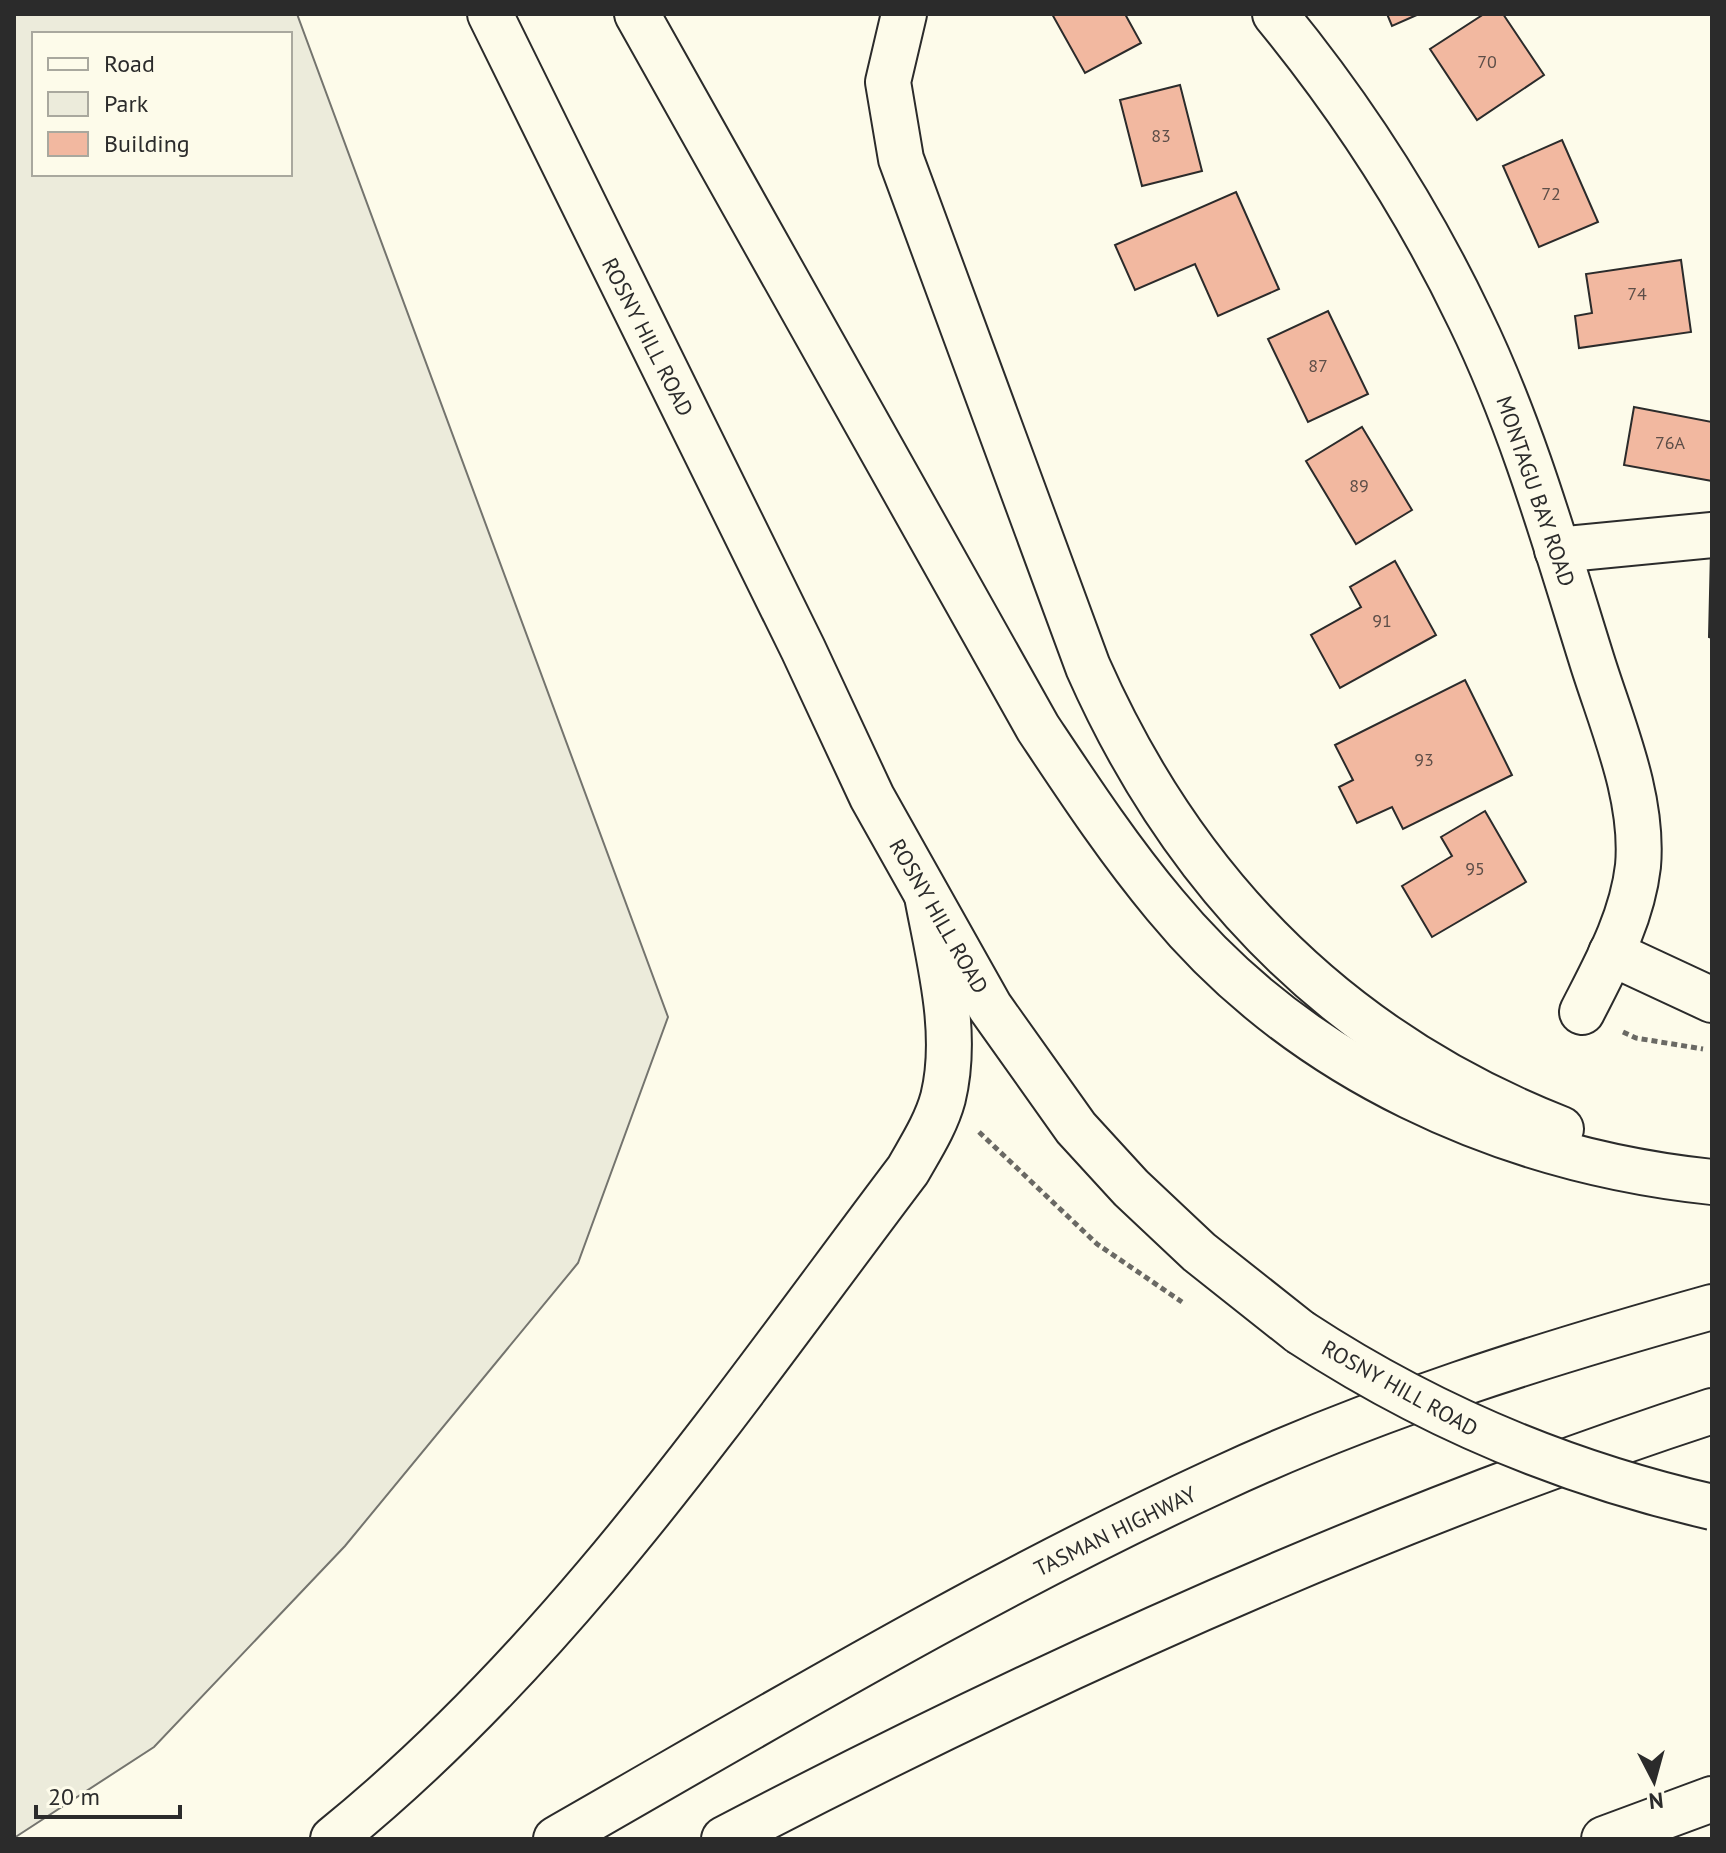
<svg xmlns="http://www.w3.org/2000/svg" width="1726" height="1853" viewBox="0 0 1726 1853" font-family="'PT Sans',sans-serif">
<rect width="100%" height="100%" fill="#fdfbea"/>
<path fill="#ecebdb" stroke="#74746e" stroke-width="2" fill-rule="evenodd" d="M 14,14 L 297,14 L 668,1017 L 578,1263 L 345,1546 L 154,1747 L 14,1838 ZM 34,34 L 290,34 L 290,174 L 34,174 Z"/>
<g fill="#f2b8a0" stroke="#2b2b2b" stroke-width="2">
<path d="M 1052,14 L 1125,14 L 1141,43 L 1085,73 Z"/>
<path d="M 1387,14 L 1419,14 L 1392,26 Z"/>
<path d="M 1484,14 L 1503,14 L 1544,75 L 1477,120 L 1430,49 Z"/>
<path d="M 1180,85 L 1202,171 L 1142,186 L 1120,100 Z"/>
<path d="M 1562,140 L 1598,222 L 1539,247 L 1503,166 Z"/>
<path d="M 1236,192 L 1279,289 L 1218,316 L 1195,264 L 1135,290 L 1115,245 Z"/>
<path d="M 1681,260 L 1691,332 L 1579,348 L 1575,316 L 1592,313 L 1586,274 Z"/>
<path d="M 1328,311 L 1368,394 L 1308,422 L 1268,339 Z"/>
<path d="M 1634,407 L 1712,422 L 1712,481 L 1624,465 Z"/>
<path d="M 1362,427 L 1412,510 L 1356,544 L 1306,461 Z"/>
<path d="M 1711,550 L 1712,550 L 1712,638 L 1709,637 Z"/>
<path d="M 1395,561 L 1436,635 L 1340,688 L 1311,635 L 1361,607 L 1350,587 Z"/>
<path d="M 1465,680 L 1512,775 L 1403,829 L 1392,807 L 1357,823 L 1339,787 L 1353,780 L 1335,745 Z"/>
<path d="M 1485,811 L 1526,882 L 1432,937 L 1402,886 L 1452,856 L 1441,837 Z"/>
</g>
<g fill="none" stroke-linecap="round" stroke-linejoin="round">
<defs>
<g id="minor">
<path d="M 1275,14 C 1352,108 1418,210 1470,319 C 1523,428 1556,546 1592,661 C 1612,725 1644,797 1638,866 C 1632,919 1606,965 1582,1012"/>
<path d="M 1557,550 L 1712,535"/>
<path d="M 1611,953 L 1712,1000"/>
<path d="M 1604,1839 L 1712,1799"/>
</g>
<g id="major">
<path d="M 490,14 L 803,649 L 872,797 L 990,1007 L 1076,1128 L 1131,1188 L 1199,1252 L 1300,1332"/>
<path d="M 637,14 L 1038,728 C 1078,788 1118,849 1165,905 C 1300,1069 1503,1160 1712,1182"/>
<path d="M 904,14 L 888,82 L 901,159 L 1088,667 C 1184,884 1339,1042 1561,1129"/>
</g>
<g id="highway">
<path d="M 333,1839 C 563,1653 731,1404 908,1170 C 921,1147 936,1124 943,1098 C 959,1033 939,960 927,896"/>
<path d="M 556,1839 C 773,1715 988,1586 1216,1481 C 1374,1407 1544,1354 1712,1307"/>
<path d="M 724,1839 C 1040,1674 1373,1522 1712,1411"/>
</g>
</defs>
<use href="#minor" stroke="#2b2b2b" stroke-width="48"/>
<use href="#major" stroke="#2b2b2b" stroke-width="48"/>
<use href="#highway" stroke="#2b2b2b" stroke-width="48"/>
<g stroke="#6a6964" stroke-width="5" stroke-dasharray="6 4" stroke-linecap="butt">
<path d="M 1623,1032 L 1636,1038 L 1703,1049"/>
<path d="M 979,1132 L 1097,1244 L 1182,1302"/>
</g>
<use href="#minor" stroke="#fdfbea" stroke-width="44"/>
<use href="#major" stroke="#fdfbea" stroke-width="44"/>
<use href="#highway" stroke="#fdfbea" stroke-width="44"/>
<defs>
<path id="major-bridge" d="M 1300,1332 C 1428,1416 1563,1473 1712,1507"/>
</defs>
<use href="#major-bridge" stroke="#2b2b2b" stroke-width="48" stroke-linecap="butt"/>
<use href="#major-bridge" stroke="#fdfbea" stroke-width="44"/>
</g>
<g text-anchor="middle" stroke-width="6" stroke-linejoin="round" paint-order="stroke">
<g font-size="18" fill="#5d4e48">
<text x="1487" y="68">70</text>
<text x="1161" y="142">83</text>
<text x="1551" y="200">72</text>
<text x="1637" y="300">74</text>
<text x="1318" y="372">87</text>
<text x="1670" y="449">76A</text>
<text x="1359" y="492">89</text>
<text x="1382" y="627">91</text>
<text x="1424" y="766">93</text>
<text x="1475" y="875">95</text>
</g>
<g font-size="22" fill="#2b2b2b" stroke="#fdfbea">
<text transform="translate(648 337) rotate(63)" y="8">ROSNY HILL ROAD</text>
<text transform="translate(1536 491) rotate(71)" y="8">MONTAGU BAY ROAD</text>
<text transform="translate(939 916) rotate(60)" y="8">ROSNY HILL ROAD</text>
<text transform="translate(1400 1388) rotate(29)" y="8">ROSNY HILL ROAD</text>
<text transform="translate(1115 1531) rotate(-26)" y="8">TASMAN HIGHWAY</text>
</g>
</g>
<rect width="1726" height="1853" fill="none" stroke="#2b2b2b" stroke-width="32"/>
<rect x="32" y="32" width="260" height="144" fill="#fdfbea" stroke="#a9a89e" stroke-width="2"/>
<rect x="48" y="58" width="40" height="12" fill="#fdfbea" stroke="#a9a89e" stroke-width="2"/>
<text x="104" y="72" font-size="24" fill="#2b2b2b">Road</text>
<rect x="48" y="92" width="40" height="24" fill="#ecebdb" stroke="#a9a89e" stroke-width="2"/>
<text x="104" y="112" font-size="24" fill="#2b2b2b">Park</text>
<rect x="48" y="132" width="40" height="24" fill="#f2b8a0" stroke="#a9a89e" stroke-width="2"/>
<text x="104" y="152" font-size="24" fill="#2b2b2b">Building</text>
<g transform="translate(1654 1781) rotate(174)" stroke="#fdfbea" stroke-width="6" paint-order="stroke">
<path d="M0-6L14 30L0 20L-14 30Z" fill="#2b2b2b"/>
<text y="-12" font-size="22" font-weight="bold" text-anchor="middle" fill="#2b2b2b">N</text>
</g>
<path d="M36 1805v12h144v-12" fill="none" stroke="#2b2b2b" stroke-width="4"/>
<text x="48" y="1805" font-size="24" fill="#2b2b2b" stroke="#fdfbea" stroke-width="6" paint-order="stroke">20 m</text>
</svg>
